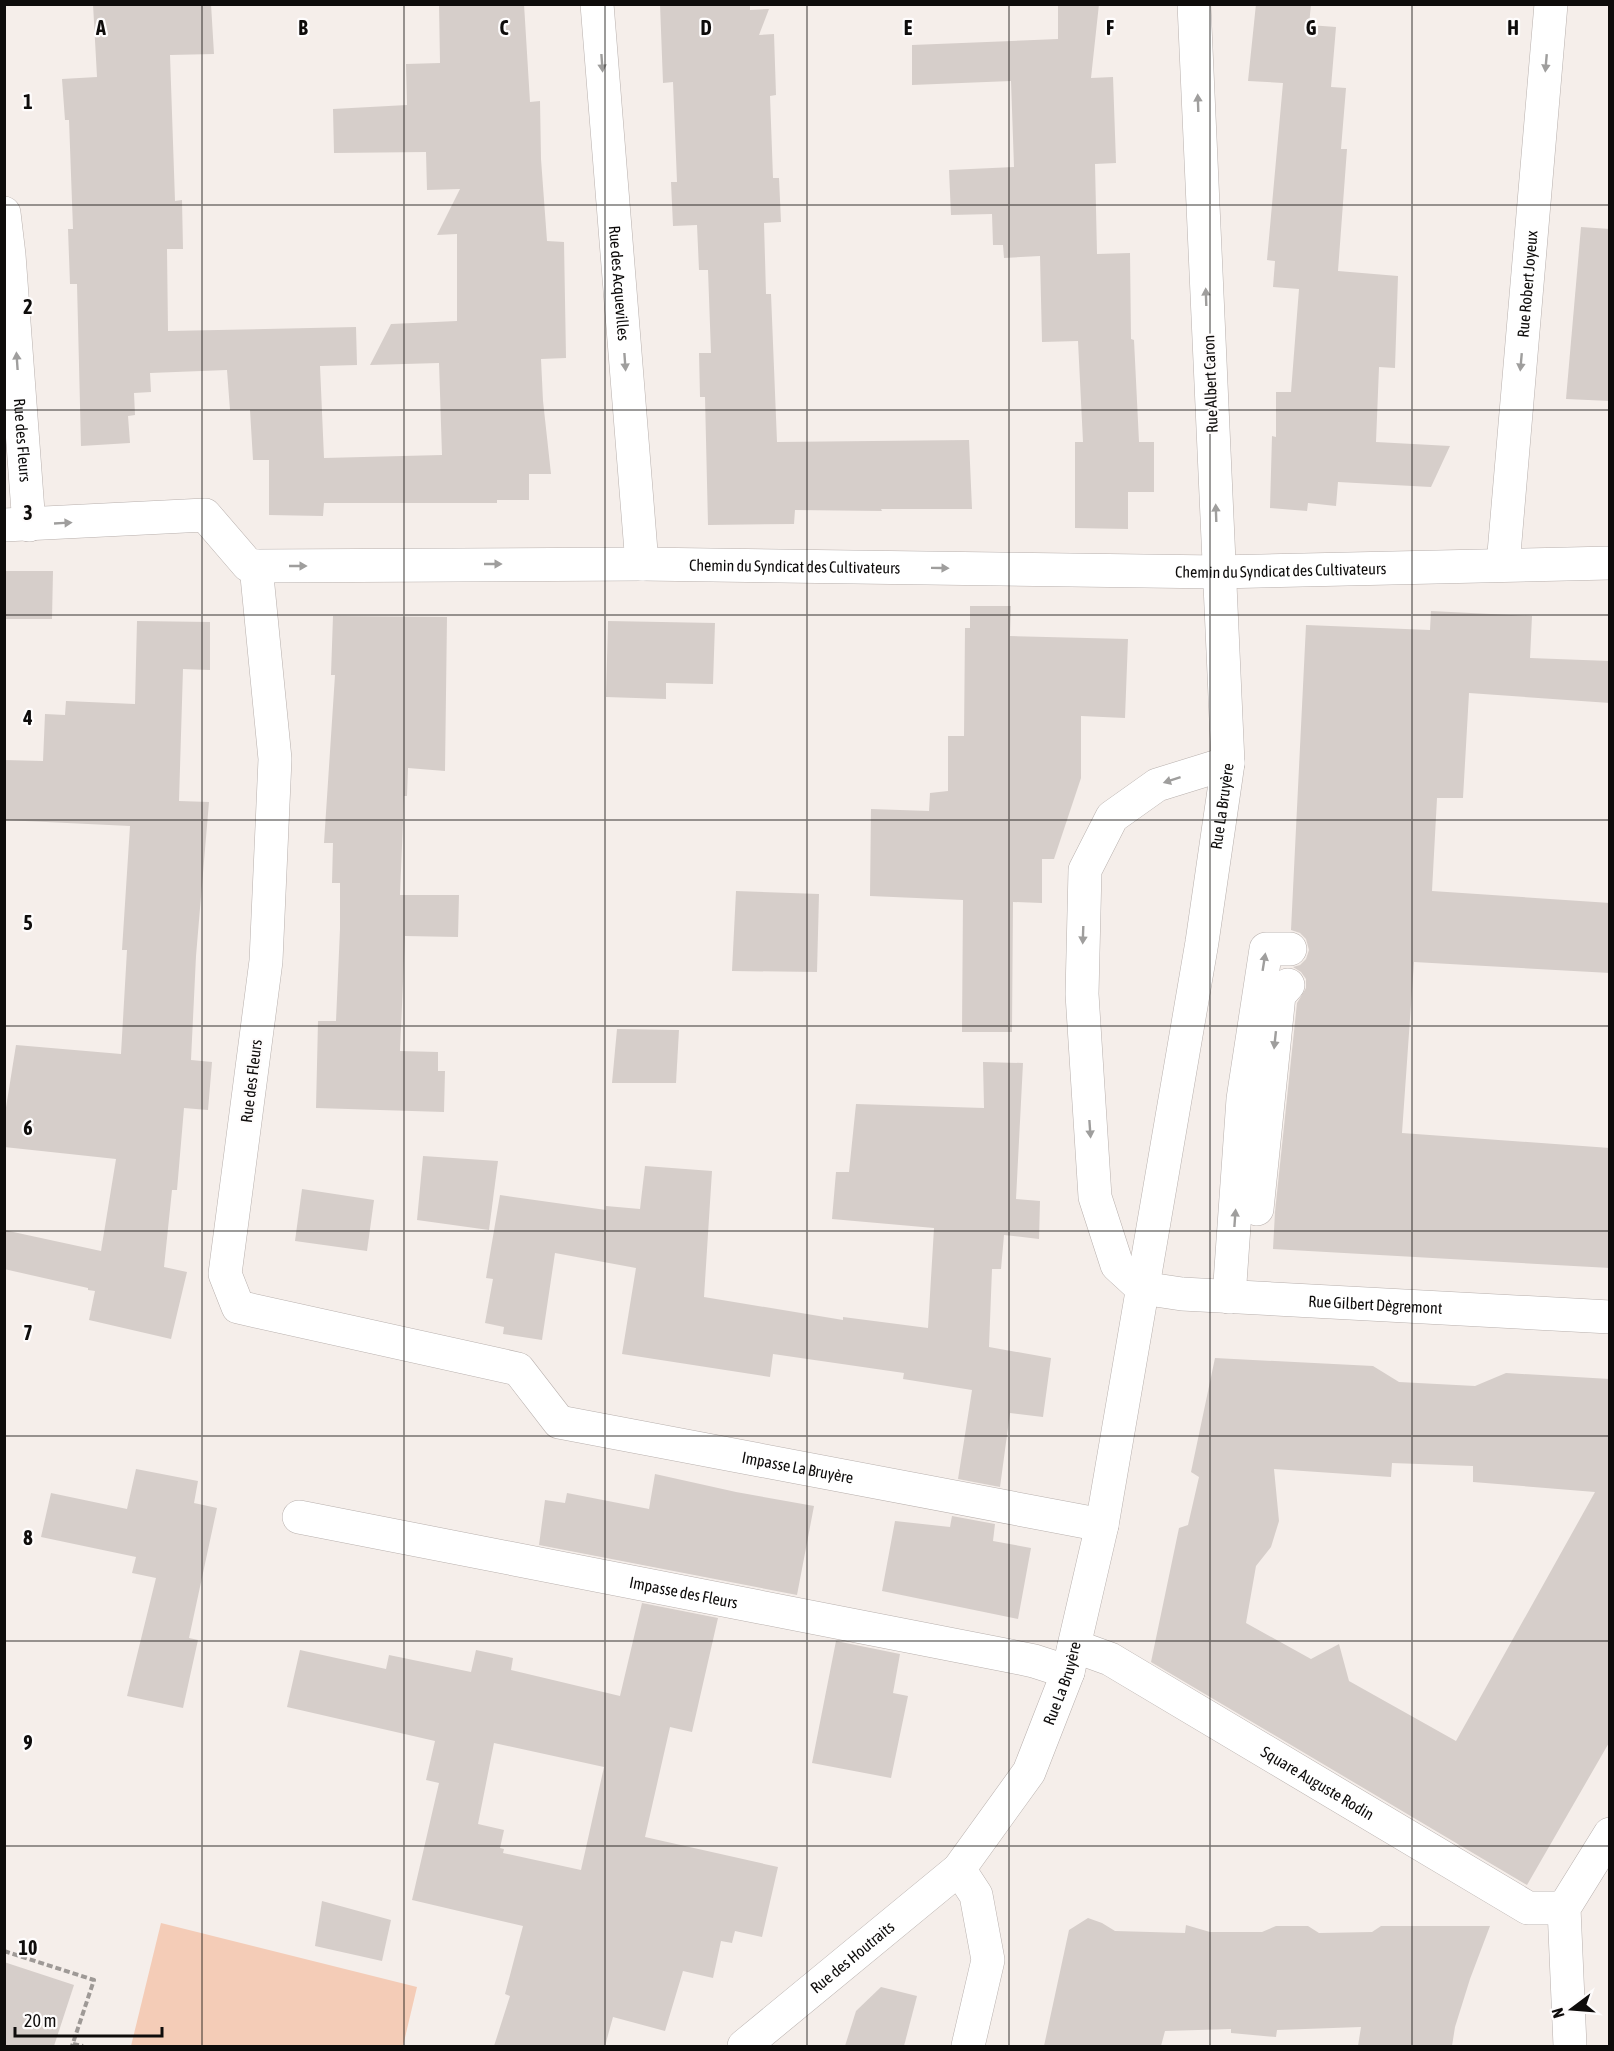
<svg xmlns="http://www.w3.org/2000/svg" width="1614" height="2051" viewBox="0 0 1614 2051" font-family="'Asap Condensed',sans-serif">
<rect width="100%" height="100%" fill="#f5eeea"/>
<path fill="#f4ccb7" d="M 161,1923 L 417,1987 L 403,2046 L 131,2046 Z"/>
<g fill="#d6ceca" fill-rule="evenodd">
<path d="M 93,4 L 211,4 L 214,54 L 170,55 L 175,201 L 182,200 L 183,249 L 167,249 L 168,331 L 356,327 L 357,365 L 320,366 L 324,458 L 442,455 L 439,363 L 370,365 L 391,324 L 457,321 L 457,234 L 437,235 L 460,189 L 427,190 L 426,152 L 334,153 L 333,109 L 407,105 L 406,64 L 440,63 L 439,4 L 524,4 L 530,102 L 540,101 L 541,159 L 547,241 L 564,242 L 566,358 L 541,359 L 543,401 L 551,474 L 529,474 L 529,500 L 497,500 L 497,503 L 324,503 L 323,516 L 269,515 L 269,460 L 253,460 L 250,410 L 230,410 L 227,370 L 150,373 L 151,392 L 134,393 L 135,415 L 128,416 L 130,443 L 81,446 L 77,284 L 70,284 L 68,229 L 73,229 L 69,120 L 65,120 L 62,79 L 97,77 Z"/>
<path d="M 660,4 L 750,4 L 750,10 L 769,9 L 759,35 L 774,34 L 776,95 L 770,96 L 773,178 L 779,178 L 781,222 L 764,223 L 766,294 L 771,294 L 777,442 L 969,440 L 972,509 L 881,509 L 882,511 L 795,510 L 794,524 L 708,525 L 705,397 L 700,397 L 699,353 L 711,353 L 708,270 L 699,270 L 697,225 L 673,226 L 671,182 L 677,182 L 673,82 L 663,83 Z"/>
<path d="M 1058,4 L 1099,4 L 1091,78 L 1113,77 L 1116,163 L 1095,164 L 1097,254 L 1130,253 L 1131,339 L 1134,340 L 1139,442 L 1154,442 L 1154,492 L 1128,492 L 1128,529 L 1075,528 L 1075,442 L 1083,442 L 1078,341 L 1042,342 L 1040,256 L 1004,258 L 1003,245 L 993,245 L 992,214 L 951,215 L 949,170 L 1014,167 L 1011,81 L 912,85 L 912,45 L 1058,39 Z"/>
<path d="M 1256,4 L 1311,4 L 1309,25 L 1336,27 L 1331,87 L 1346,88 L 1341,149 L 1347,149 L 1338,271 L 1398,276 L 1395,368 L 1379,367 L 1376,442 L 1450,446 L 1431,487 L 1338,482 L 1336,506 L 1308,503 L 1307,511 L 1270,508 L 1272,436 L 1276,437 L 1276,392 L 1291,392 L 1299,289 L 1273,287 L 1275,261 L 1267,260 L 1283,83 L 1248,81 Z"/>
<path d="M 1581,227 L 1610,229 L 1610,401 L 1566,399 Z"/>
<path d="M 4,571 L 53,571 L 52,619 L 4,619 Z"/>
<path d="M 970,606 L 1011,606 L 1010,636 L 1128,639 L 1125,718 L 1081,716 L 1081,778 L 1054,859 L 1042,859 L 1042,903 L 1013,902 L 1012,1032 L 962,1032 L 963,900 L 870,896 L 871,809 L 929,811 L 930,793 L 948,791 L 948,736 L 964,736 L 965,628 L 970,628 Z"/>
<path d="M 1431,611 L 1532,616 L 1530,658 L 1610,661 L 1610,703 L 1469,693 L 1463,798 L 1437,798 L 1432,891 L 1610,903 L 1610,973 L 1414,962 L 1402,1133 L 1610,1148 L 1610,1268 L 1273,1249 L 1275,1212 L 1297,1003 L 1306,988 L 1306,979 L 1301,972 L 1293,967 L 1300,965 L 1306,959 L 1309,950 L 1306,939 L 1300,933 L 1291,930 L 1306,625 L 1430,630 Z"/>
<path d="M 333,616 L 447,617 L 445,771 L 408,768 L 407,796 L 404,796 L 400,895 L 459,895 L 458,937 L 405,936 L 400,1051 L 438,1052 L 438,1071 L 445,1071 L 444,1112 L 316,1108 L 318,1021 L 336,1021 L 340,929 L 340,883 L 332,883 L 333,843 L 324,843 L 335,675 L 331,675 Z"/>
<path d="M 137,621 L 210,622 L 210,670 L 183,669 L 179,801 L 209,802 L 196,956 L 191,1060 L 212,1062 L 208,1110 L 184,1108 L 177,1190 L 172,1190 L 164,1267 L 187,1272 L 171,1339 L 89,1320 L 95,1291 L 88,1290 L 88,1288 L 4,1269 L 4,1230 L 101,1251 L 116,1159 L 4,1147 L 4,1120 L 16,1045 L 121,1054 L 127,950 L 122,950 L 130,826 L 4,820 L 4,760 L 43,761 L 45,714 L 65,715 L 66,701 L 135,704 Z"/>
<path d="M 608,621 L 715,623 L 713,684 L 666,683 L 666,699 L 606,697 Z"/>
<path d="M 736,891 L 819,894 L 817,972 L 732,971 Z"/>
<path d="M 617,1029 L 679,1030 L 676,1083 L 612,1083 Z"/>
<path d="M 983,1062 L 1023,1063 L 1016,1199 L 1040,1201 L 1039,1239 L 1004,1235 L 1001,1269 L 992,1269 L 989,1347 L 1051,1358 L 1043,1417 L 1010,1413 L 1000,1487 L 958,1479 L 972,1390 L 903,1379 L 904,1373 L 773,1354 L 770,1377 L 622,1354 L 636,1268 L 555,1253 L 542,1340 L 503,1334 L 504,1327 L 485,1323 L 493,1279 L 486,1278 L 500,1195 L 606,1210 L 606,1206 L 640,1209 L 645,1166 L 712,1171 L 704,1297 L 843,1320 L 843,1317 L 928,1328 L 934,1228 L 832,1219 L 836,1172 L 849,1172 L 856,1104 L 984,1108 Z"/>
<path d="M 423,1156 L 498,1161 L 489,1230 L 417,1220 Z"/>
<path d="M 302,1189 L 374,1200 L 367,1251 L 295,1241 Z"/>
<path d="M 1215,1358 L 1373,1366 L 1399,1382 L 1475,1386 L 1506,1373 L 1610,1379 L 1610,1741 L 1527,1885 L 1151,1662 L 1179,1528 L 1188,1525 L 1199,1477 L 1191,1472 ZM 1392,1463 L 1473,1466 L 1473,1482 L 1595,1492 L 1456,1741 L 1349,1681 L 1339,1644 L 1311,1659 L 1246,1623 L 1256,1566 L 1271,1547 L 1279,1521 L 1274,1469 L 1391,1477 Z"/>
<path d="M 136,1469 L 198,1481 L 194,1503 L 217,1508 L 189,1638 L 198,1640 L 183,1708 L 127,1696 L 156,1578 L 132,1573 L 136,1557 L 41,1537 L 51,1493 L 127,1509 Z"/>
<path d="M 655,1474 L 736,1492 L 814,1506 L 797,1595 L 539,1545 L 545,1500 L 565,1503 L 567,1493 L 649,1509 Z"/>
<path d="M 952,1516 L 995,1524 L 993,1541 L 1031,1548 L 1018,1619 L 882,1591 L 895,1521 L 950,1527 Z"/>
<path d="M 642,1603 L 718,1618 L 692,1732 L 670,1727 L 645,1837 L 778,1867 L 762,1937 L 735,1931 L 732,1943 L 721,1941 L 713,1978 L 683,1971 L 665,2031 L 613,2017 L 605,2046 L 494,2046 L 510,1996 L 505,1994 L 523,1926 L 412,1900 L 439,1783 L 426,1780 L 435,1741 L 287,1707 L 300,1650 L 386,1669 L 389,1655 L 471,1672 L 476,1650 L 513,1658 L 511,1670 L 620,1696 ZM 494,1743 L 604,1767 L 581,1870 L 503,1853 L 504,1849 L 500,1848 L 504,1830 L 478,1824 Z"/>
<path d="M 836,1641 L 900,1654 L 893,1693 L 908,1696 L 891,1778 L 812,1763 Z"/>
<path d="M 322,1901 L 391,1920 L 382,1961 L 315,1946 Z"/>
<path d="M 1088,1918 L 1102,1923 L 1115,1931 L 1185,1933 L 1186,1925 L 1210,1932 L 1262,1932 L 1276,1926 L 1308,1926 L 1319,1933 L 1372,1932 L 1381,1926 L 1490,1926 L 1470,1979 L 1455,2027 L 1452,2046 L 1358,2046 L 1361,2027 L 1277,2030 L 1276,2037 L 1231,2033 L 1231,2029 L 1165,2031 L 1161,2046 L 1044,2046 L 1069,1930 Z"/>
<path d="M 4,1962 L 74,1985 L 54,2046 L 4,2046 Z"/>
<path d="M 881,1987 L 917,1996 L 904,2046 L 845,2046 L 856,2011 Z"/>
</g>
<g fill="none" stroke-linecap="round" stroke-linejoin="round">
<defs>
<g id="minor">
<path id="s1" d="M 597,4 L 642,564"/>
<path id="s2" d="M 4,213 L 9,255 L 29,525"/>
<path id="s3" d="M 4,525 L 205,515 L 248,565 L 256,566 L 642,564 L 1218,572 L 1610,563"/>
<path id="s4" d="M 1503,565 L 1551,4"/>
<path id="s5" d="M 256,566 L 275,759 L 266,961 L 225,1274 L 238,1307 L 518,1369 L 559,1422 L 1102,1525"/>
<path id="s6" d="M 1228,763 L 1157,785 L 1112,817 L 1085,870 L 1082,994 L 1095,1197 L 1117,1265 L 1142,1288 L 1182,1294 L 1610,1317"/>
<path d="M 1257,1209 L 1279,995 L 1288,985"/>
<path d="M 1229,1297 L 1243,1099 L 1266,949 L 1290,949"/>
<path id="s7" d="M 299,1517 L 1010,1656 L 1034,1661 L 1068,1672"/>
<path id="s8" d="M 1074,1646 L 1110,1659 L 1528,1908 L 1564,1908"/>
<path id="s9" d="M 744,2046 L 959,1869"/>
<path id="s10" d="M 968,2046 L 988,1960 L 976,1895 L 959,1869 L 1029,1772 L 1068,1672 L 1074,1646 L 1102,1525 L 1202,942 L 1228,763 L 1194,4"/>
<path d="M 1570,2046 L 1564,1908 L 1610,1834"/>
</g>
</defs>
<use href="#minor" stroke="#b8b0ad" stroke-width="34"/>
<g stroke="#9e9996" stroke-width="4" stroke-dasharray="6 3" stroke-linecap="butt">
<path d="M 4,1951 L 94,1980 L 72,2046"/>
<path d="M 73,2044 L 83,2046"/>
</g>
<use href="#minor" stroke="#fff" stroke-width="33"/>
</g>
<defs><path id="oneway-solid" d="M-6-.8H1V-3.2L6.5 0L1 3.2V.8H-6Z" transform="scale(1.5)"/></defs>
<g fill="#9f9e9d">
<use href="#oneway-solid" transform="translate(602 63) rotate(86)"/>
<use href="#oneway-solid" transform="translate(1546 63) rotate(95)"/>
<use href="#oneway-solid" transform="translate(1198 103) rotate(-92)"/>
<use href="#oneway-solid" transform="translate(1206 297) rotate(-92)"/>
<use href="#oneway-solid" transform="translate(17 361) rotate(-94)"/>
<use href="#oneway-solid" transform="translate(625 362) rotate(86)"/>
<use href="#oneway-solid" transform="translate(1521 362) rotate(95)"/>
<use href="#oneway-solid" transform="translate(1216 513) rotate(-92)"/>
<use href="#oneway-solid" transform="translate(63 523) rotate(-3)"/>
<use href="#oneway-solid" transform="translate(493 564)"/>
<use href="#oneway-solid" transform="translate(298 566)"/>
<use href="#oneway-solid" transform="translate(940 568) rotate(1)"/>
<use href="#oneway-solid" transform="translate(1172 780) rotate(162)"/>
<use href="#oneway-solid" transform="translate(1083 935) rotate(92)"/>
<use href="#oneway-solid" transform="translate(1264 962) rotate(-81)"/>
<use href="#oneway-solid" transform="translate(1275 1040) rotate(96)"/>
<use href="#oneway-solid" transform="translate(1090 1129) rotate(86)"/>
<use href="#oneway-solid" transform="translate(1235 1218) rotate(-86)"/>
</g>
<path fill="none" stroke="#0e0c0b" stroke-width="1.5" stroke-opacity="0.55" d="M 202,4 L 202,2046M 404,4 L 404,2046M 605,4 L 605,2046M 807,4 L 807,2046M 1009,4 L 1009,2046M 1210,4 L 1210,2046M 1412,4 L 1412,2046M 4,205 L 1610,205M 4,410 L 1610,410M 4,615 L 1610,615M 4,820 L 1610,820M 4,1026 L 1610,1026M 4,1231 L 1610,1231M 4,1436 L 1610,1436M 4,1641 L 1610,1641M 4,1846 L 1610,1846"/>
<g text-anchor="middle" stroke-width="4.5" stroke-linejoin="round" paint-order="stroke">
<g font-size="16" fill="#0e0c0b" stroke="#fefcfc">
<text dy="6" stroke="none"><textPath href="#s1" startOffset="280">Rue des Acquevilles</textPath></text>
<text dy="6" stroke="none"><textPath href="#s4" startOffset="282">Rue Robert Joyeux</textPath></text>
<text transform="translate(1210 384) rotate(-92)" y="6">Rue Albert Caron</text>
<text dy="6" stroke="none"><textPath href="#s2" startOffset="228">Rue des Fleurs</textPath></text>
<text dy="6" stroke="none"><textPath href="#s3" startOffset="814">Chemin du Syndicat des Cultivateurs</textPath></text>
<text dy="6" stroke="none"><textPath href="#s3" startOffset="1300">Chemin du Syndicat des Cultivateurs</textPath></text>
<text dy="6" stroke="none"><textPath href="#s10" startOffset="1292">Rue La Bruyère</textPath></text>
<text transform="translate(251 1081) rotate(-83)" y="6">Rue des Fleurs</text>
<text dy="6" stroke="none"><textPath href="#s6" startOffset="856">Rue Gilbert Dègremont</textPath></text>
<text dy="6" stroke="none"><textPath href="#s5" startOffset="1344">Impasse La Bruyère</textPath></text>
<text dy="6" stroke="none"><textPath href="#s7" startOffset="392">Impasse des Fleurs</textPath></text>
<text dy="6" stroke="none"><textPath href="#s10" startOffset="400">Rue La Bruyère</textPath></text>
<text dy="6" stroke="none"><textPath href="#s8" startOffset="280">Square Auguste Rodin</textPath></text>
<text dy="6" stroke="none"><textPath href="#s9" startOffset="140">Rue des Houtraits</textPath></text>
</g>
</g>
<g font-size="20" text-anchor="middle" font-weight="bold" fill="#0e0c0b" stroke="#fefcfc" stroke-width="4.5" stroke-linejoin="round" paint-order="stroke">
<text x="101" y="35">A</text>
<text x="303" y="35">B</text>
<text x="504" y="35">C</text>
<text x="706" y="35">D</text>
<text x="908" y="35">E</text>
<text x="1110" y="35">F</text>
<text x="1311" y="35">G</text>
<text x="1513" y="35">H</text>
<text x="28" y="109">1</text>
<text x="28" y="314">2</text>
<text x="28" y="520">3</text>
<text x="28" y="725">4</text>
<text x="28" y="930">5</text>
<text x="28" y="1135">6</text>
<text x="28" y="1340">7</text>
<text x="28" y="1545">8</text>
<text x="28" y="1750">9</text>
<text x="28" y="1955">10</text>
</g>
<rect width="1614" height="2051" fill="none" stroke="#0e0c0b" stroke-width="12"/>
<g transform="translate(1572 2009) rotate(254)" stroke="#fefcfc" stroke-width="4.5" paint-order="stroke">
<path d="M0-4.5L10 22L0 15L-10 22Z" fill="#0e0c0b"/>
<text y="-9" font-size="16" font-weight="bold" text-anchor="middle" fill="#0e0c0b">N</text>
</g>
<path d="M15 2027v9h147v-9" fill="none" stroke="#0e0c0b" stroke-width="3"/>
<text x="24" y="2027" font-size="18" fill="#0e0c0b" stroke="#fefcfc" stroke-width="4.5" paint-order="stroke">20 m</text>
</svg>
